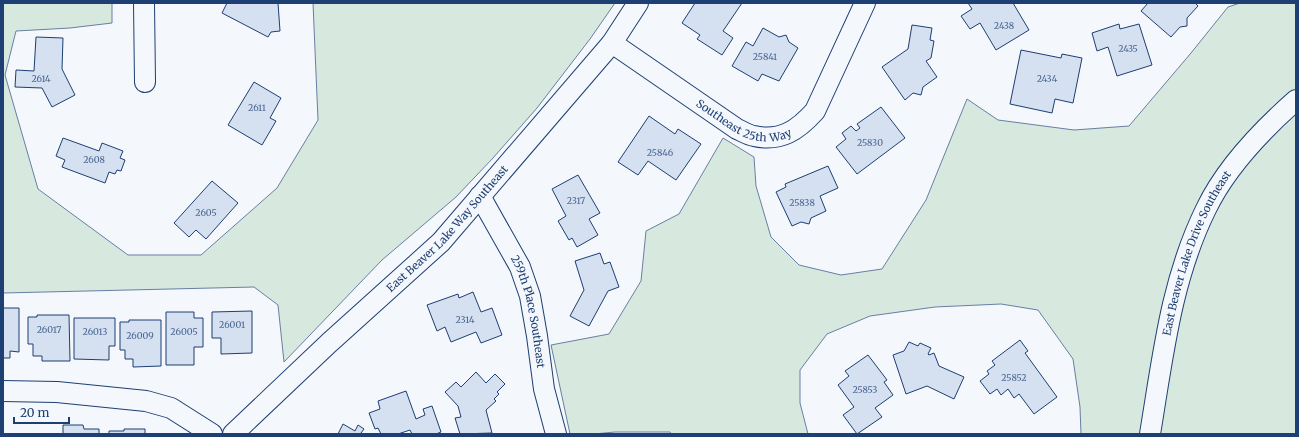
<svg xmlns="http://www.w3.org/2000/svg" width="1299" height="437" viewBox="0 0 1299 437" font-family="Merriweather,serif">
<rect width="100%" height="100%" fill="#f4f7fb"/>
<g fill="#d7e8df" stroke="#687fa3">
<path d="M 3,3 L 112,3 L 112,23 L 70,28 L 16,31 L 5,75 L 38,189 L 128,255 L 201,255 L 277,188 L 318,120 L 313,3 L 615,3 L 590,39 L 537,108 L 493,158 L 456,197 L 382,260 L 284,362 L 278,305 L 254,287 L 3,293 Z"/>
<path d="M 1240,3 L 1296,3 L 1296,434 L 1081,434 L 1080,407 L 1073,359 L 1038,310 L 1001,304 L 935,307 L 870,316 L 827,334 L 800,370 L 800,403 L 808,434 L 671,434 L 670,432 L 615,432 L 594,434 L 570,434 L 551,345 L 609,334 L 641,281 L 646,231 L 679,214 L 723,138 L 754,157 L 756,186 L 771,237 L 799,265 L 841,275 L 882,269 L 926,200 L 967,99 L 998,120 L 1074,130 L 1129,126 L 1191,53 L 1228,7 Z"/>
</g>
<g fill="#d5e0f0" stroke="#1d3f73">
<path d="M 227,3 L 278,3 L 280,31 L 271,32 L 268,37 L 222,13 Z"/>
<path d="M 695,3 L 742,3 L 723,31 L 733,38 L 722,55 L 697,39 L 700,35 L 682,23 Z"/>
<path d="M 968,3 L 1013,3 L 1029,30 L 996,50 L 980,23 L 970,29 L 961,16 L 972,9 Z"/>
<path d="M 1148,3 L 1195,3 L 1198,6 L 1187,18 L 1187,26 L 1180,27 L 1171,37 L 1141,11 Z"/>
<path d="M 1119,24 L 1120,29 L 1139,24 L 1152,65 L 1117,76 L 1108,47 L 1097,51 L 1092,33 Z"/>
<path d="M 912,25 L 932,28 L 930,40 L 934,41 L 931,58 L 926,61 L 937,77 L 923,87 L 921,95 L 913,93 L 905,100 L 882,67 L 908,49 Z"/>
<path d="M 763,28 L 779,37 L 786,35 L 789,42 L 798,48 L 779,81 L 762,74 L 758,81 L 732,66 L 746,42 L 753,46 Z"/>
<path d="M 36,37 L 63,38 L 62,69 L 75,95 L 52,107 L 42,88 L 15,87 L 16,70 L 34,71 Z"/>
<path d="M 1021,50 L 1061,58 L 1062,54 L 1082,58 L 1073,103 L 1055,99 L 1052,113 L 1010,104 Z"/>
<path d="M 254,82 L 281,98 L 270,118 L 276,121 L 262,145 L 228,125 Z"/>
<path d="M 881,107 L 905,138 L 857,174 L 836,147 L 846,139 L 842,133 L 851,126 L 856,131 L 860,128 L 857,124 Z"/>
<path d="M 649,116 L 675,134 L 678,129 L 701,144 L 676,180 L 648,161 L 638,175 L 618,162 Z"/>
<path d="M 63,138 L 99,151 L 102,143 L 123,151 L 120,158 L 125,160 L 121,171 L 117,170 L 115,174 L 109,172 L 105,183 L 62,167 L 65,160 L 56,156 Z"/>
<path d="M 828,166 L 838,188 L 820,196 L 826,211 L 811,218 L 809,224 L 801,222 L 792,226 L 776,192 L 786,187 L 785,184 Z"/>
<path d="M 578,175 L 600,213 L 589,219 L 598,235 L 577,247 L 572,238 L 569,240 L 558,221 L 566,216 L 552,189 Z"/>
<path d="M 212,181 L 238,203 L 206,239 L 196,230 L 189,237 L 174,223 Z"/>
<path d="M 600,253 L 604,264 L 610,262 L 619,287 L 608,291 L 589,326 L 570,316 L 584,290 L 575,261 Z"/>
<path d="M 473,292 L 481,312 L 492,308 L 502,335 L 481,343 L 476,332 L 451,342 L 445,327 L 437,331 L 427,305 L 458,294 L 459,298 Z"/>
<path d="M 3,308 L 19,308 L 19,352 L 10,351 L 10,358 L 3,358 Z"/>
<path d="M 252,311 L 252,353 L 221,354 L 221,338 L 212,338 L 212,312 Z"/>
<path d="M 166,312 L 194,312 L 194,318 L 203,318 L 203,347 L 194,347 L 194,365 L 166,365 Z"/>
<path d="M 37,315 L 69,315 L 70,361 L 42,361 L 42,356 L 33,356 L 33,344 L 28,344 L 28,317 L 37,317 Z"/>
<path d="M 74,318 L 115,318 L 115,346 L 109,346 L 109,360 L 74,359 Z"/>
<path d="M 129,320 L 161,320 L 161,366 L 133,367 L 133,359 L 125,359 L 125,350 L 120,350 L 120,322 L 129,322 Z"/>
<path d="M 1020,340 L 1028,351 L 1025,353 L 1057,397 L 1034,414 L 1019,394 L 1014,398 L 1008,389 L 1001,395 L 997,389 L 990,394 L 980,381 L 989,374 L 987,371 L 995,365 L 992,361 Z"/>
<path d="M 909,342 L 918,346 L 920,343 L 931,348 L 928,354 L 929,355 L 934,353 L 939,366 L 964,377 L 954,399 L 927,386 L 906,394 L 893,355 L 904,351 Z"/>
<path d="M 868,355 L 887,380 L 884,382 L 893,395 L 875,408 L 882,417 L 857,434 L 843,415 L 854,407 L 838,385 L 849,376 L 845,371 Z"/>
<path d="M 476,372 L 486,383 L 495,374 L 505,384 L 497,392 L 499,394 L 494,399 L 496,401 L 486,410 L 492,433 L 460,434 L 455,418 L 461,417 L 458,406 L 445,392 L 456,382 L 461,387 Z"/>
<path d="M 406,391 L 416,419 L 425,415 L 423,409 L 432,406 L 441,432 L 436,434 L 412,434 L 410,430 L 398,434 L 381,434 L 378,428 L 375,429 L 369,413 L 380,409 L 378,401 Z"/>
<path d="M 343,424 L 355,431 L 358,425 L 364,429 L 361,433 L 363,434 L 338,434 Z"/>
<path d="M 63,425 L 83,425 L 84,429 L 99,429 L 99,434 L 63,434 Z"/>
<path d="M 124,429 L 145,429 L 145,434 L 109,434 L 109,431 L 124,431 Z"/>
</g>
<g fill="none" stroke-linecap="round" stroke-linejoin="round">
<defs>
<g id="minor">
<path d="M 144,3 L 145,82"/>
<path id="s1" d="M 612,43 L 737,129 C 742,131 748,135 754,136 C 781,142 798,130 815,111 L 865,3"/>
<path id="s2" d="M 480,196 L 520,267 L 530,296 L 537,336 L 544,389 L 556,434"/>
<path d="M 3,391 L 57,392 L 146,401 L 171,408 L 212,434"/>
<path id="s3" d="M 233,434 L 329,343 L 441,242 L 612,43 L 638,3"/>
<path id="s4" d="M 1150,434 C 1163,356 1171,280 1206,209 C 1226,167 1262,130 1296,100"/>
</g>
</defs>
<use href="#minor" stroke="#1d3f73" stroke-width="22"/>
<use href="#minor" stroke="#f4f7fb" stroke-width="20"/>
</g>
<g text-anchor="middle" stroke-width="3" stroke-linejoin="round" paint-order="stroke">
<g font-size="9" fill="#4b6792">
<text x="1004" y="29">2438</text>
<text x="1128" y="52">2435</text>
<text x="765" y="60">25841</text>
<text x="41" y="82">2614</text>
<text x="1047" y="82">2434</text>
<text x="257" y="111">2611</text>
<text x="870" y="146">25830</text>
<text x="660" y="156">25846</text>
<text x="94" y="163">2608</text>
<text x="576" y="204">2317</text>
<text x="802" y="206">25838</text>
<text x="206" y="216">2605</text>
<text x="465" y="323">2314</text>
<text x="232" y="328">26001</text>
<text x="49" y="333">26017</text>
<text x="95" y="335">26013</text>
<text x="184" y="335">26005</text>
<text x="140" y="339">26009</text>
<text x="1014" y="381">25852</text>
<text x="865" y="393">25853</text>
</g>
<g font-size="11" fill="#1d3f73" stroke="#f4f7fb">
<text dy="4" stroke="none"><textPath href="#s1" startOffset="156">Southeast 25th Way</textPath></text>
<text dy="4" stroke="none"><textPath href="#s3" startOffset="297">East Beaver Lake Way Southeast</textPath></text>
<text dy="4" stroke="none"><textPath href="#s4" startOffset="188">East Beaver Lake Drive Southeast</textPath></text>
<text dy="4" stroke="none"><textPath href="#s2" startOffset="127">259th Place Southeast</textPath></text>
</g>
</g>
<rect width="1299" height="437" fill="none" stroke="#1d3f73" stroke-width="8"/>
<path d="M14 417v6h55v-6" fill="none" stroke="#1d3f73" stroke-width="2"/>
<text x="20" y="417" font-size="12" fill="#1d3f73" stroke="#f4f7fb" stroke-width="3" paint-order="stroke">20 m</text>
</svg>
